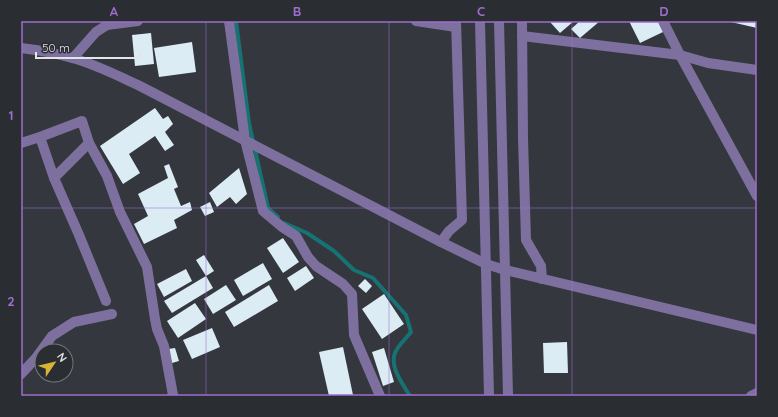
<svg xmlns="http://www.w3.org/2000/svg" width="778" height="417" viewBox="0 0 778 417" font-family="Quicksand,sans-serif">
<rect width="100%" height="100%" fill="#34373d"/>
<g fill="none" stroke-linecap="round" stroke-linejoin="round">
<g stroke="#167273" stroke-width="4">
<path d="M 236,21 L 249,123 L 268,208 L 278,217"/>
<path d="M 284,223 L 307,233 L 334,251 L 354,270 L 373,278 L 406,315 L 411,332 C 407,337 401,343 397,349 C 387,364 402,383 410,396"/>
</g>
</g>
<g fill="#dcecf4">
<path d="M 551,21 L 574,21 L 560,33 L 550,22 Z"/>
<path d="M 580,21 L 600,21 L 580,38 L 571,29 Z"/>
<path d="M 629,21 L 658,21 L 663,32 L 640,43 Z"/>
<path d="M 731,21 L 757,21 L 757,28 L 731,22 Z"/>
<path d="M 151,33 L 154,64 L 135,66 L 132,35 Z"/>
<path d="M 192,42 L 196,72 L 159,77 L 154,48 Z"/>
<path d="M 155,108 L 163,119 L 168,116 L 173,124 L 165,132 L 174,145 L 165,151 L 155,136 L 129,154 L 140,173 L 123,184 L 100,146 Z"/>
<path d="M 169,164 L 178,187 L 174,189 L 181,206 L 190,202 L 192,210 L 174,220 L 177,228 L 144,244 L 134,224 L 148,216 L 138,194 L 168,178 L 164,166 Z"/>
<path d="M 239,168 L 247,194 L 236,204 L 230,197 L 217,207 L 209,193 Z"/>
<path d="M 210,202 L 214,212 L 205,216 L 200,207 Z"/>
<path d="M 283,238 L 299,262 L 283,273 L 267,248 Z"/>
<path d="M 204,255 L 214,271 L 206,276 L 196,260 Z"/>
<path d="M 263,263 L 272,279 L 243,296 L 234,280 Z"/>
<path d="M 306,266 L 314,278 L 295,291 L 287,278 Z"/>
<path d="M 186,269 L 192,281 L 164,297 L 157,284 Z"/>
<path d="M 206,276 L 213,288 L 172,313 L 164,301 Z"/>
<path d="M 365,279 L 372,286 L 366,293 L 358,286 Z"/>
<path d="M 226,285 L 236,300 L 213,314 L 204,299 Z"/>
<path d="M 269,285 L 278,301 L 234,327 L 225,312 Z"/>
<path d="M 384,294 L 404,324 L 382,339 L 362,309 Z"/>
<path d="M 195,303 L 206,319 L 178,338 L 167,321 Z"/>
<path d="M 212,328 L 220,347 L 192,359 L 183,340 Z"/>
<path d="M 567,342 L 568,373 L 544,373 L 543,343 Z"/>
<path d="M 343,347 L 353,395 L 329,396 L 319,352 Z"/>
<path d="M 175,348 L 179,361 L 172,363 L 168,349 Z"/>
<path d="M 384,348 L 394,382 L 383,386 L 372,352 Z"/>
</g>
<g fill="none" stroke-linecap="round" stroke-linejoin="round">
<g stroke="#7e709e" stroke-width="10">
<path d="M 229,21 L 245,140 L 263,211 L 282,227 L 296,236 L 308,257 L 316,266 L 343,284 L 352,294 L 354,335 L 380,396"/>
<path d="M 416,21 L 456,27"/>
<path d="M 480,21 L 489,396"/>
<path d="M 499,21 L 508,396"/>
<path d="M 522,21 L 523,138 L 526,240 L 541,266 L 542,279"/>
<path d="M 663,21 L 680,55 L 757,196"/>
<path d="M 522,36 L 680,55 L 708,63 L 757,70"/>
<path d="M 21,48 C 38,50 56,53 72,58 C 95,64 116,75 138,85 L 441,242 L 486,264 L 505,270 L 757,330"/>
<path d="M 73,58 L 96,32 L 107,25 L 138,21"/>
<path d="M 40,137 L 82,121 L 89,143 L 54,178"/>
<path d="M 21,143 L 40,137 L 54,178 L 79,235 L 106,301"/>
<path d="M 89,143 L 107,176 L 120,212 L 147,267 L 155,319 L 157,329 L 164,346 L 173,395 L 172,396"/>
<path d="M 441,242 L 449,231 L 462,220 L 456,21"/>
<path d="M 21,374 L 36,358 L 52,336 L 74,322 L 112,314"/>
<path d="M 751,396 L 757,393"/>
</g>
</g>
<path fill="none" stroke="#9f6dcd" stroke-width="1" stroke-opacity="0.55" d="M 206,21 L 206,396M 389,21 L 389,396M 572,21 L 572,396M 21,208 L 757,208"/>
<rect width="778" height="417" fill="none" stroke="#2a2d32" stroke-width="44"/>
<g transform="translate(54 363) rotate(55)"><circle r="19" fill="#2a2d32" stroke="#74777b"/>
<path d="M0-3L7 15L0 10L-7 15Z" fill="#d7b434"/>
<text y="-6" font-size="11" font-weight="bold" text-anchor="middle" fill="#e3e5e8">N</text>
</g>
<path d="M36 52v6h104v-6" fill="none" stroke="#e3e5e8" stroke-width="2"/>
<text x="42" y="52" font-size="12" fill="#e3e5e8" stroke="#2a2d32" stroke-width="3" paint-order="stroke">50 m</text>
<rect x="22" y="22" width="734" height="373" fill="none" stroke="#9f6dcd" stroke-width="1.5"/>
<g font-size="13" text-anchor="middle" font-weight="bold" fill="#9f6dcd">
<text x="114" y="16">A</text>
<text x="297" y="16">B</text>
<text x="481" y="16">C</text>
<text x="664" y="16">D</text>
<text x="11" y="120">1</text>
<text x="11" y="306">2</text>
</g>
</svg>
